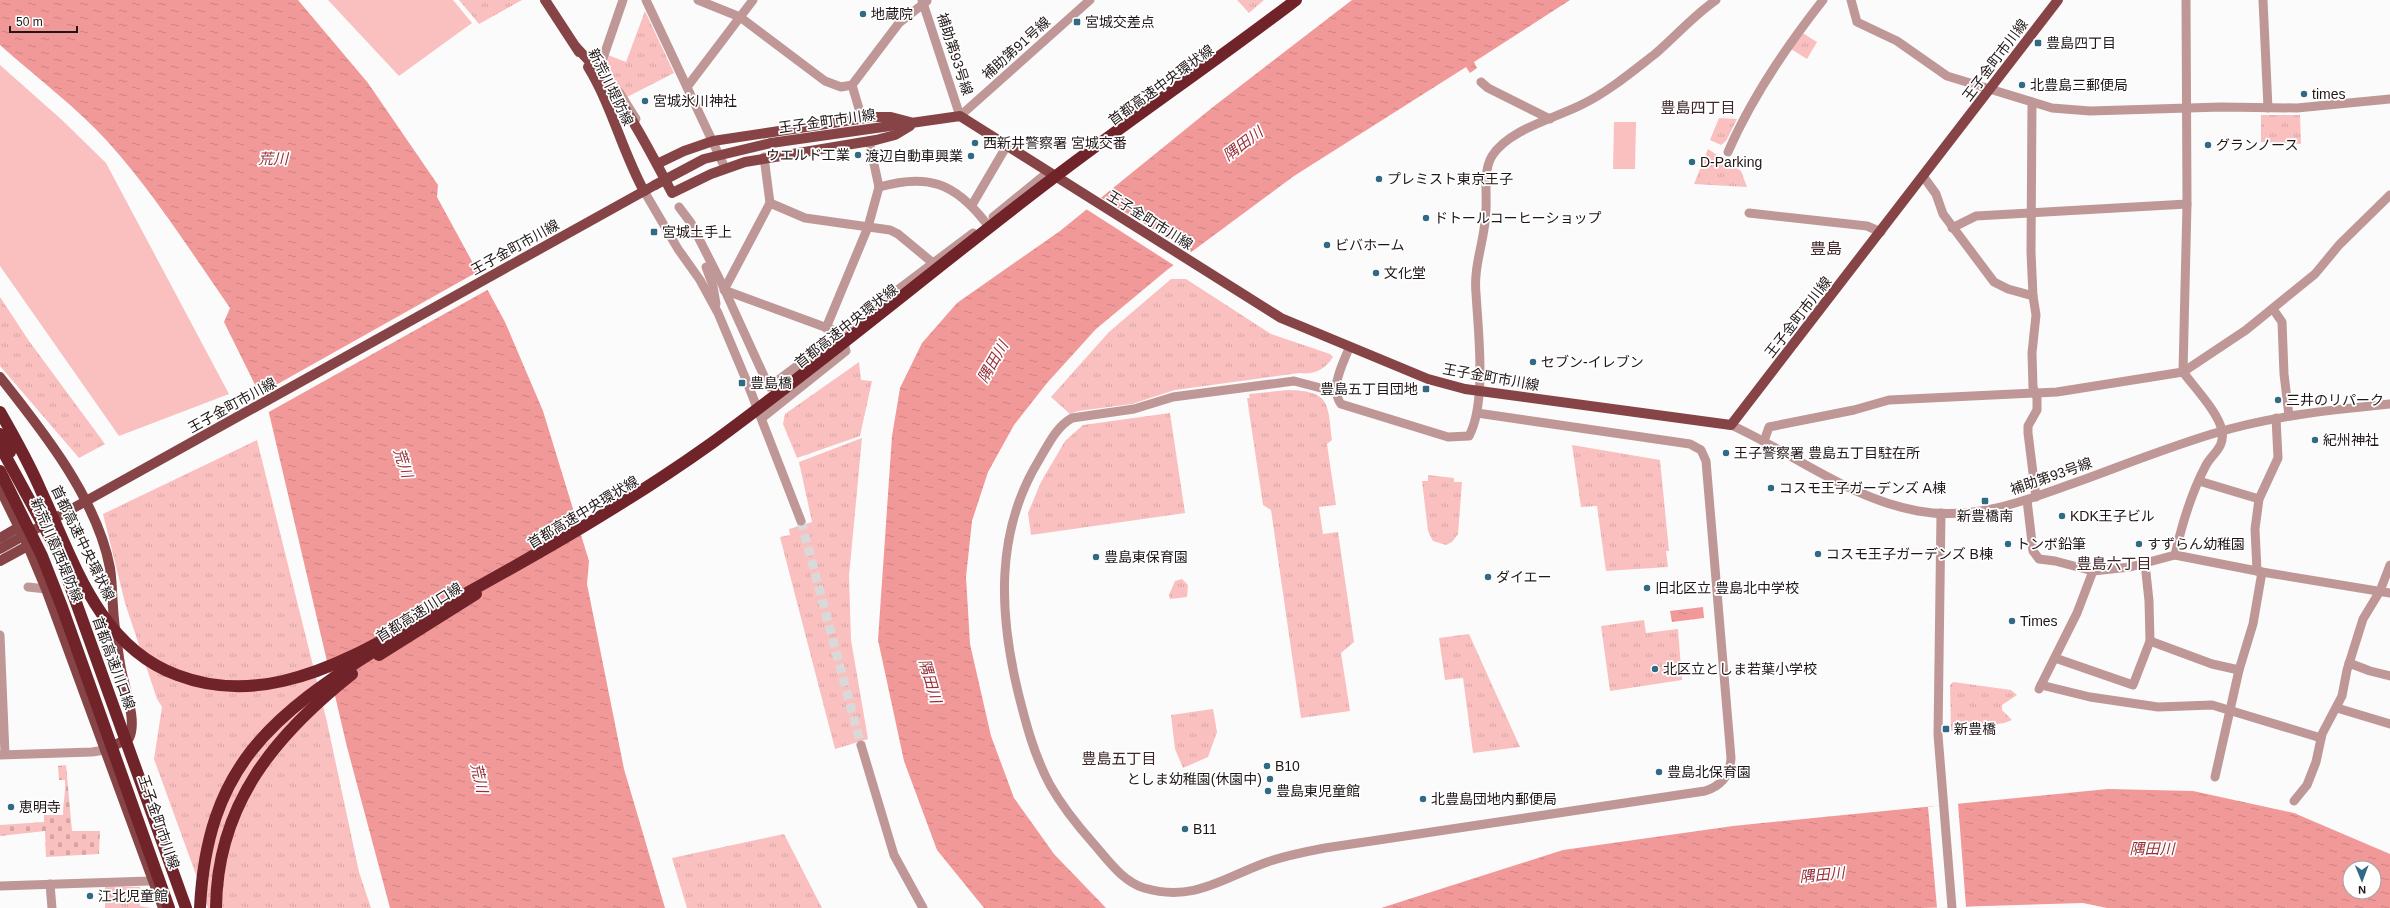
<svg xmlns="http://www.w3.org/2000/svg" width="2390" height="908" viewBox="0 0 2390 908" font-family="Arial,'Noto Sans JP',sans-serif">
<defs>
<pattern id="grass-tufts" width="24" height="20" patternUnits="userSpaceOnUse"><rect width="24" height="20" fill="#fac0c0"/><path d="M3 7l-1-3M5 7V3M7 7l1-3M15 17l-1-3M17 17v-4M19 17l1-3" fill="none" stroke="#d6a4a4"/></pattern>
<pattern id="cemetery-stones" width="16" height="16" patternUnits="userSpaceOnUse"><rect width="16" height="16" fill="#fac0c0"/><path d="M2 7V4a2 2 0 0 1 4 0v3zM10 15v-3a2 2 0 0 1 4 0v3z" fill="#d6a4a4"/></pattern>
<pattern id="water-ripples" width="26" height="14" patternUnits="userSpaceOnUse"><rect width="26" height="14" fill="#f19898"/><path d="M2 4q2-2 4 0t4 0M15 11q2-2 4 0t4 0" fill="none" stroke="#ce8282"/></pattern>
</defs>
<rect width="100%" height="100%" fill="#fbfbfb"/>
<g fill="url(#grass-tufts)">
<path d="M 459,0 L 522,0 L 479,24 Z"/>
<path d="M 1237,0 L 1264,0 L 1249,13 Z"/>
<path d="M 645,11 L 674,73 L 627,97 C 617,84 602,73 608,55 L 626,62 Z"/>
<path d="M 1801,32 L 1817,42 L 1807,59 L 1791,49 Z"/>
<path d="M 2261,115 L 2300,115 L 2301,144 L 2261,142 Z"/>
<path d="M 1719,118 L 1737,119 L 1726,141 L 1721,145 L 1710,140 Z"/>
<path d="M 1708,149 L 1741,171 L 1747,187 L 1694,184 Z"/>
<path d="M 1171,279 L 1186,279 L 1271,334 L 1330,354 L 1333,357 C 1325,370 1313,375 1299,373 L 1175,390 L 1132,404 L 1078,411 L 1070,414 L 1051,397 L 1109,332 Z"/>
<path d="M 0,297 L 29,341 L 105,444 L 79,458 L 0,366 Z"/>
<path d="M 859,362 L 861,380 L 872,381 L 860,436 L 797,458 L 783,424 L 785,414 Z"/>
<path d="M 1288,390 C 1330,391 1328,403 1332,440 L 1327,444 L 1336,505 L 1319,507 L 1323,534 L 1338,532 L 1354,642 L 1341,653 L 1350,711 L 1301,718 L 1271,510 L 1263,505 L 1247,398 L 1250,398 L 1249,394 Z"/>
<path d="M 1170,413 L 1185,513 L 1031,535 L 1028,513 L 1041,482 L 1065,441 L 1083,425 Z"/>
<path d="M 862,438 L 849,576 L 851,640 L 868,739 L 835,749 L 780,537 L 790,535 L 789,529 L 812,522 L 799,462 Z"/>
<path d="M 257,440 L 327,722 L 359,872 L 371,908 L 208,908 L 154,759 L 162,707 L 157,699 L 125,603 L 103,514 Z"/>
<path d="M 1572,445 L 1660,460 L 1669,551 L 1666,551 L 1668,567 L 1606,571 L 1597,506 L 1581,507 Z"/>
<path d="M 1428,475 L 1454,478 L 1454,482 L 1462,482 L 1458,534 L 1452,542 L 1446,545 L 1433,541 L 1428,531 L 1422,481 L 1428,481 Z"/>
<path d="M 1182,579 L 1188,585 L 1187,597 L 1170,599 L 1169,595 L 1175,581 Z"/>
<path d="M 1644,620 L 1646,633 L 1678,629 L 1682,680 L 1610,691 L 1601,626 Z"/>
<path d="M 1469,634 L 1520,747 L 1473,753 L 1463,678 L 1445,680 L 1439,638 Z"/>
<path d="M 1953,682 L 2011,690 L 2017,695 L 2002,705 L 2002,710 L 2012,720 L 2004,723 L 1951,731 L 1950,685 Z"/>
<path d="M 1213,709 L 1217,732 L 1208,757 L 1183,768 L 1175,749 L 1171,715 Z"/>
<path d="M 784,834 L 822,908 L 687,908 L 672,858 Z"/>
<path d="M 105,886 L 140,887 L 140,906 L 151,908 L 105,908 Z"/>
</g>
<path fill="url(#cemetery-stones)" d="M 66,765 L 72,831 L 100,831 L 99,854 L 46,857 L 45,831 L 0,836 L 0,825 L 44,822 L 44,815 L 63,815 C 63,803 66,792 65,780 L 59,780 L 58,766 Z"/>
<g fill="#fac0c0">
<path d="M 328,0 L 453,0 L 472,23 L 399,76 Z"/>
<path d="M 0,65 L 62,120 L 106,163 L 229,394 L 119,436 L 0,266 Z"/>
<path d="M 1614,122 L 1636,122 L 1635,169 L 1613,169 Z"/>
</g>
<g fill="url(#water-ripples)" fill-rule="evenodd">
<path d="M 0,0 L 298,0 L 368,83 L 438,185 L 437,197 L 505,322 L 543,411 L 589,561 L 587,584 L 624,769 L 665,908 L 390,908 L 347,747 L 269,413 L 224,322 L 230,308 C 191,252 154,193 108,142 C 76,107 36,77 0,45 Z"/>
<path d="M 1352,0 L 1570,0 L 1474,62 L 1477,68 L 1470,73 L 1466,67 L 1294,176 L 1167,270 L 1096,329 L 1047,383 L 1014,425 L 988,472 L 972,521 L 966,577 L 970,644 L 991,736 L 1014,798 L 1054,854 L 1106,908 L 984,908 L 937,850 L 904,761 L 878,640 L 892,436 L 900,388 L 922,343 L 957,303 L 1060,231 L 1213,107 Z"/>
<path d="M 1703,607 L 1704,618 L 1672,622 L 1670,611 Z"/>
<path d="M 2108,789 L 2193,791 L 2294,813 L 2390,854 L 2390,908 L 2107,908 L 2083,903 L 1922,908 L 1381,908 L 1563,850 L 1733,826 ZM 2350,868 L 2374,868 L 2374,892 L 2350,892 Z"/>
</g>
<g fill="#fbfbfb">
<path d="M 1100,197 L 1193,253 L 1175,266 L 1086,209 Z"/>
<path d="M 479,271 L 489,289 L 267,413 L 258,395 Z"/>
<path d="M 1958,803 L 1966,907 L 1937,908 L 1928,807 Z"/>
</g>
<g fill="none" stroke-linecap="round" stroke-linejoin="round">
<path stroke="#dad9d9" stroke-width="9" stroke-dasharray="9 4.5" stroke-linecap="butt" d="M 801,521 L 861,745"/>
<g stroke="#c09797" stroke-width="9">
<path d="M 646,0 L 725,168"/>
<path d="M 698,0 L 740,17 L 825,81 L 841,87 L 852,85 L 899,23 L 927,1"/>
<path d="M 922,0 L 960,116 L 1090,0"/>
<path d="M 1851,0 L 1857,22 L 1897,41 L 1947,76 L 2052,108 L 2090,111 L 2221,107 L 2297,108 L 2390,99"/>
<path d="M 2263,0 L 2268,108"/>
<path d="M 609,79 L 602,69 L 602,61 L 623,0"/>
<path d="M 1481,82 L 1488,88 L 1550,119"/>
<path d="M 852,85 L 862,119"/>
<path d="M 687,87 L 753,0"/>
<path d="M 619,92 L 636,119"/>
<path d="M 2032,102 L 2031,252 L 2033,296 L 2036,315 L 2032,353 L 2033,387 L 2037,398 L 2037,410 L 2028,426 L 2028,433 L 2036,497"/>
<path d="M 869,141 L 879,187 C 928,173 955,183 986,223"/>
<path d="M 1728,152 C 1752,97 1786,47 1823,0"/>
<path d="M 1923,176 L 1936,194 L 1943,214 L 1994,282 L 2008,289 L 2033,296"/>
<path d="M 644,191 L 678,249 L 700,280 L 718,313 L 747,382 L 801,521"/>
<path d="M 770,203 L 805,218 L 890,230 L 898,234 L 933,263"/>
<path d="M 972,205 L 1006,147"/>
<path d="M 679,207 L 691,223 L 721,282 L 769,387 L 973,233"/>
<path d="M 1749,213 L 1867,226 L 1881,232"/>
<path d="M 993,217 L 1047,173"/>
<path d="M 1952,228 L 1976,216 L 2187,204"/>
<path d="M 706,267 L 713,286 L 716,304"/>
<path d="M 2273,309 L 2282,322 L 2284,374 L 2289,416"/>
<path d="M 826,328 L 868,227 L 879,187"/>
<path d="M 1349,348 C 1343,364 1329,388 1341,404 L 1448,437 L 1469,436 C 1487,403 1478,330 1476,293 C 1473,265 1486,237 1486,209 C 1487,192 1483,171 1492,156 C 1509,129 1556,118 1583,104 C 1608,92 1633,71 1655,54 C 1676,36 1693,16 1716,0"/>
<path d="M 2183,372 L 2187,204 L 2186,0"/>
<path d="M 1336,392 L 1294,381 L 1173,397 L 1134,409 L 1072,418 C 1056,427 1048,445 1039,460 C 995,532 999,613 1018,692 C 1026,724 1034,755 1050,785 C 1062,806 1077,825 1093,843 C 1108,860 1122,881 1144,888 C 1192,902 1220,880 1262,864 C 1282,856 1304,852 1325,848 L 1705,791 C 1721,786 1730,776 1731,758 L 1706,461 L 1701,450 L 1690,444 L 1477,413"/>
<path d="M 762,418 L 846,351 L 841,333 L 724,290 L 770,203 L 764,157"/>
<path d="M 1731,425 C 1793,453 1850,499 1918,511 C 1974,521 2025,501 2077,482 C 2121,466 2166,448 2212,434 C 2270,416 2330,410 2390,404"/>
<path d="M 1764,441 L 1769,427 L 1854,410 L 1889,400 L 2057,392 L 2183,372 L 2246,330 L 2315,274 L 2339,245 L 2390,195"/>
<path d="M 2199,481 L 2259,499"/>
<path d="M 2027,500 L 2033,551 L 2039,559 L 2055,561 L 2093,571 L 2130,567 L 2175,555 L 2262,572 L 2390,593"/>
<path d="M 1941,513 L 1938,735 L 1952,908"/>
<path d="M 2175,555 C 2182,524 2191,493 2206,465 C 2213,453 2225,447 2222,431 C 2219,413 2194,387 2183,372"/>
<path d="M 2257,571 L 2255,529 L 2259,499 L 2278,458 L 2276,418"/>
<path d="M 28,587 L 46,589"/>
<path d="M 0,635 L 5,754"/>
<path d="M 2150,641 L 2212,664 L 2239,670"/>
<path d="M 2055,658 L 2133,685 L 2150,641 L 2149,601 L 2145,563"/>
<path d="M 2349,663 L 2370,671 L 2390,676"/>
<path d="M 2041,685 L 2090,697 L 2158,707 L 2212,705 L 2321,738"/>
<path d="M 2039,689 L 2077,613 L 2093,571"/>
<path d="M 2337,708 L 2390,724"/>
<path d="M 861,745 L 894,855 L 923,908"/>
<path d="M 0,755 L 92,752 L 105,750"/>
<path d="M 2215,777 L 2239,670 L 2253,624 L 2262,572"/>
<path d="M 2294,801 L 2307,785 L 2316,762 L 2322,734 L 2342,696 L 2347,670 L 2363,619 L 2380,591 L 2390,565"/>
<path d="M 50,884 L 52,908"/>
<path d="M 0,886 L 149,881 L 157,875"/>
</g>
<g stroke="#874446" stroke-width="10">
<path d="M 545,0 L 579,52"/>
<path d="M 576,47 C 618,89 645,141 672,193 L 711,174 L 745,162 L 876,140 L 895,135 L 910,126"/>
<path d="M 588,67 C 612,106 622,151 644,191"/>
<path d="M 771,143 L 960,116 L 1281,318 L 1428,379 L 1465,389 L 1731,425 L 2058,0"/>
<path d="M 657,164 L 684,151 L 713,141 L 872,117 L 891,117 L 910,122"/>
<path d="M 0,377 C 43,431 97,499 110,568 C 112,581 112,594 113,607 C 114,626 117,645 120,664 C 123,685 138,720 129,738 L 105,750"/>
<path d="M 0,489 L 28,546 L 46,589 L 163,908"/>
<path d="M 68,511 L 655,185"/>
<path d="M 0,538 L 24,524"/>
<path d="M 0,561 L 33,543"/>
</g>
<g stroke="#70242a" stroke-width="12">
<path d="M 379,655 L 476,594"/>
<path d="M 200,908 C 207,767 270,716 384,645"/>
<path d="M 216,908 C 217,804 275,735 352,674"/>
</g>
<g stroke="#874446" stroke-width="10">
<path d="M 655,185 L 704,159 L 771,143"/>
<path d="M 0,549 L 68,511"/>
</g>
<g stroke="#70242a" stroke-width="12">
<path d="M 0,412 C 15,438 30,465 42,493 C 74,562 99,646 177,675 C 211,688 248,689 283,681 C 345,667 401,629 456,599 C 543,551 631,501 712,443 C 827,359 935,268 1048,182 C 1129,120 1215,62 1296,0"/>
<path d="M 0,434 L 10,452"/>
<path d="M 0,446 L 77,587"/>
<path d="M 0,471 L 42,556 L 62,607 L 169,908"/>
<path d="M 68,580 L 186,908"/>
</g>
</g>
<g fill="#316a84" stroke="#fff" stroke-width="1.5">
<circle cx="863" cy="14" r="4"/>
<rect x="1073" y="18" width="8" height="8" rx="2"/>
<rect x="2034" y="39" width="8" height="8" rx="2"/>
<circle cx="2022" cy="85" r="4"/>
<circle cx="2304" cy="94" r="4"/>
<circle cx="645" cy="101" r="4"/>
<circle cx="975" cy="143" r="4"/>
<circle cx="2208" cy="145" r="4"/>
<circle cx="858" cy="155" r="4"/>
<circle cx="971" cy="156" r="4"/>
<circle cx="1692" cy="162" r="4"/>
<circle cx="1379" cy="179" r="4"/>
<circle cx="1426" cy="218" r="4"/>
<rect x="650" y="228" width="8" height="8" rx="2"/>
<circle cx="1327" cy="245" r="4"/>
<circle cx="1376" cy="273" r="4"/>
<circle cx="1533" cy="362" r="4"/>
<rect x="738" y="379" width="8" height="8" rx="2"/>
<rect x="1422" y="385" width="8" height="8" rx="2"/>
<circle cx="2278" cy="400" r="4"/>
<circle cx="2315" cy="440" r="4"/>
<circle cx="1726" cy="453" r="4"/>
<circle cx="1771" cy="488" r="4"/>
<rect x="1981" y="497" width="8" height="8" rx="2"/>
<circle cx="2062" cy="516" r="4"/>
<circle cx="2008" cy="544" r="4"/>
<circle cx="2139" cy="544" r="4"/>
<circle cx="1818" cy="554" r="4"/>
<circle cx="1096" cy="557" r="4"/>
<circle cx="1488" cy="577" r="4"/>
<circle cx="1647" cy="588" r="4"/>
<circle cx="2012" cy="621" r="4"/>
<circle cx="1655" cy="669" r="4"/>
<rect x="1942" y="725" width="8" height="8" rx="2"/>
<circle cx="1267" cy="766" r="4"/>
<circle cx="1659" cy="772" r="4"/>
<circle cx="1270" cy="779" r="4"/>
<circle cx="1268" cy="791" r="4"/>
<circle cx="1423" cy="799" r="4"/>
<circle cx="11" cy="807" r="4"/>
<circle cx="1185" cy="829" r="4"/>
<circle cx="90" cy="896" r="4"/>
</g>
<g text-anchor="middle" stroke-width="3.5" stroke-linejoin="round" paint-order="stroke">
<g font-size="14" fill="#201616" stroke="#fff" text-anchor="start">
<text x="871" y="19">地蔵院</text>
<text x="1085" y="27">宮城交差点</text>
<text x="2046" y="48">豊島四丁目</text>
<text x="2030" y="90">北豊島三郵便局</text>
<text x="2312" y="99">times</text>
<text x="653" y="106">宮城氷川神社</text>
<text x="983" y="148">西新井警察署 宮城交番</text>
<text x="2216" y="150">グランノース</text>
<text x="850" y="160" text-anchor="end">ウエルド工業</text>
<text x="963" y="161" text-anchor="end">渡辺自動車興業</text>
<text x="1700" y="167">D-Parking</text>
<text x="1387" y="184">プレミスト東京王子</text>
<text x="1434" y="223">ドトールコーヒーショップ</text>
<text x="662" y="237">宮城土手上</text>
<text x="1335" y="250">ビバホーム</text>
<text x="1384" y="278">文化堂</text>
<text x="1541" y="367">セブン-イレブン</text>
<text x="750" y="388">豊島橋</text>
<text x="1418" y="394" text-anchor="end">豊島五丁目団地</text>
<text x="2286" y="405">三井のリパーク</text>
<text x="2323" y="445">紀州神社</text>
<text x="1734" y="458">王子警察署 豊島五丁目駐在所</text>
<text x="1779" y="493">コスモ王子ガーデンズ A棟</text>
<text x="1985" y="521" text-anchor="middle">新豊橋南</text>
<text x="2070" y="521">KDK王子ビル</text>
<text x="2016" y="549">トンボ鉛筆</text>
<text x="2147" y="549">すずらん幼稚園</text>
<text x="1826" y="559">コスモ王子ガーデンズ B棟</text>
<text x="1104" y="562">豊島東保育園</text>
<text x="1496" y="582">ダイエー</text>
<text x="1655" y="593">旧北区立 豊島北中学校</text>
<text x="2020" y="626">Times</text>
<text x="1663" y="674">北区立としま若葉小学校</text>
<text x="1954" y="734">新豊橋</text>
<text x="1275" y="771">B10</text>
<text x="1667" y="777">豊島北保育園</text>
<text x="1262" y="784" text-anchor="end">としま幼稚園(休園中)</text>
<text x="1276" y="796">豊島東児童館</text>
<text x="1431" y="804">北豊島団地内郵便局</text>
<text x="19" y="812">恵明寺</text>
<text x="1193" y="834">B11</text>
<text x="98" y="901">江北児童館</text>
</g>
<g font-size="14" fill="#201616" stroke="#fff">
<text transform="translate(1016 48) rotate(-42)" y="5">補助第91号線</text>
<text transform="translate(955 54) rotate(72)" y="5">補助第93号線</text>
<text transform="translate(1995 60) rotate(-53)" y="5">王子金町市川線</text>
<text transform="translate(1161 85) rotate(-36)" y="5">首都高速中央環状線</text>
<text transform="translate(611 87) rotate(64)" y="5">新荒川堤防線</text>
<text transform="translate(827 121) rotate(-8)" y="5">王子金町市川線</text>
<text transform="translate(1150 220) rotate(32)" y="5">王子金町市川線</text>
<text transform="translate(515 247) rotate(-29)" y="5">王子金町市川線</text>
<text transform="translate(1798 317) rotate(-52)" y="5">王子金町市川線</text>
<text transform="translate(846 326) rotate(-38)" y="5">首都高速中央環状線</text>
<text transform="translate(1491 377) rotate(10)" y="5">王子金町市川線</text>
<text transform="translate(232 405) rotate(-29)" y="5">王子金町市川線</text>
<text transform="translate(2051 476) rotate(-19)" y="5">補助第93号線</text>
<text transform="translate(583 512) rotate(-31)" y="5">首都高速中央環状線</text>
<text transform="translate(83 543) rotate(64)" y="5">首都高速中央環状線</text>
<text transform="translate(57 550) rotate(67)" y="5">新荒川葛西堤防線</text>
<text transform="translate(419 612) rotate(-32)" y="5">首都高速川口線</text>
<text transform="translate(114 663) rotate(70)" y="5">首都高速川口線</text>
<text transform="translate(159 822) rotate(71)" y="5">王子金町市川線</text>
</g>
<g font-size="15" fill="#3d2626" stroke="#fff">
<text x="1698" y="113">豊島四丁目</text>
<text x="2114" y="569">豊島六丁目</text>
<text x="1119" y="764">豊島五丁目</text>
</g>
<g font-size="15" font-style="italic" fill="#952e37" stroke="#fff">
<text transform="translate(1243 144) rotate(-37)" y="5">隅田川</text>
<text x="273" y="164">荒川</text>
<text transform="translate(993 362) rotate(-60)" y="5">隅田川</text>
<text transform="translate(403 463) rotate(72)" y="5">荒川</text>
<text transform="translate(930 681) rotate(74)" y="5">隅田川</text>
<text transform="translate(479 778) rotate(77)" y="5">荒川</text>
<text x="2152" y="854">隅田川</text>
<text transform="translate(1822 875) rotate(-5)" y="5">隅田川</text>
</g>
<g font-size="16" fill="#3d2626" stroke="#fff">
<text x="1826" y="254">豊島</text>
</g>
</g>
<g transform="translate(2362 880) rotate(179)"><circle r="19" fill="#ffffff" stroke="#a6a2a2"/>
<path d="M0-3L7 15L0 10L-7 15Z" fill="#316a84"/>
<text y="-6" font-size="11" font-weight="bold" text-anchor="middle" fill="#201616">N</text>
</g>
<path d="M10 26v6h67v-6" fill="none" stroke="#201616" stroke-width="2"/>
<text x="16" y="26" font-size="12" fill="#201616" stroke="#ffffff" stroke-width="3" paint-order="stroke">50 m</text>
</svg>
